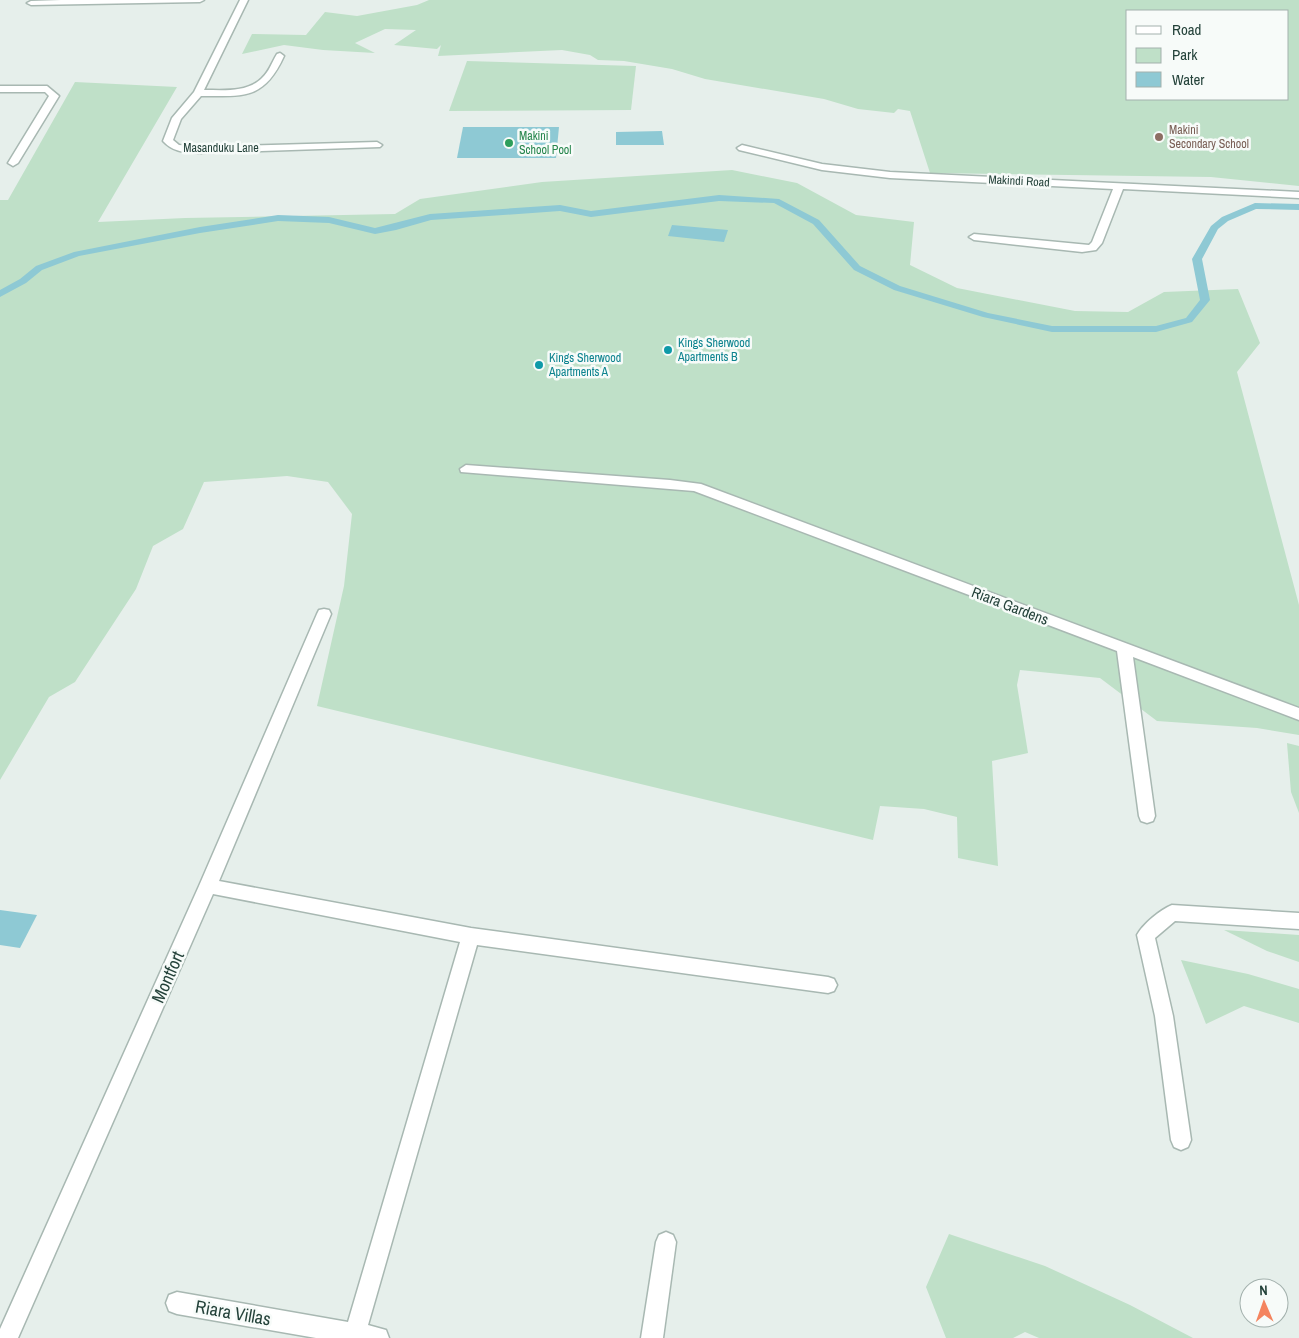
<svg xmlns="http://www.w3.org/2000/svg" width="1299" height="1338" viewBox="0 0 1299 1338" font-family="'Archivo Narrow',sans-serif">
<rect width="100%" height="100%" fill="#e6efeb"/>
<g fill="#bfe0c8" fill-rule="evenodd">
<path d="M 429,0 L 1299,0 L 1299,186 L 1211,177 L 930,173 L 910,111 L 898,109 L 894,113 L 858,109 L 824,99 L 705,79 L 672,69 L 624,61 L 598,60 L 590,55 L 562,50 L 438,56 L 441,45 L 437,49 L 394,45 L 416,30 L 385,29 L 355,43 L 375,53 L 323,50 L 284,45 L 242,54 L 252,34 L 306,35 L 325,12 L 357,16 L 417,5 ZM 1128,11 L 1288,11 L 1288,99 L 1128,99 Z"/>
<path d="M 467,61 L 636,66 L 631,110 L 449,111 Z"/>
<path d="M 75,82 L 177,87 L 98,222 L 185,218 L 395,214 L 420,199 L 542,182 L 732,170 L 797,183 L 856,215 L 914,222 L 910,265 L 957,288 L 1075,311 L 1128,312 L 1164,292 L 1238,289 L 1260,343 L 1237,372 L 1299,605 L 1299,735 L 1257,728 L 1157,721 L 1100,678 L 1020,670 L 1017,685 L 1028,753 L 992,761 L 998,866 L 958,858 L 957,817 L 924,809 L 880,806 L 873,840 L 317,706 L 344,586 L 352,514 L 328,482 L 287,476 L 204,482 L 183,529 L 153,546 L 136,589 L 75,682 L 49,697 L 0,780 L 0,200 L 8,200 Z"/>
<path d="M 1287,743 L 1299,746 L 1299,813 L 1291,792 Z"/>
<path d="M 1224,930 L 1299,935 L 1299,962 L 1267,951 Z"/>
<path d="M 1181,960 L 1248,974 L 1299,989 L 1299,1023 L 1244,1006 L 1206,1024 Z"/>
<path d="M 949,1234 L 1045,1266 L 1130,1305 L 1193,1338 L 1039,1338 L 1025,1332 L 1013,1338 L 946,1338 L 926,1287 Z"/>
</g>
<g fill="#8ec9d4">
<path d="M 463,127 L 559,127 L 556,158 L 457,158 Z"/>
<path d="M 662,131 L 664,145 L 616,145 L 616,132 Z"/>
<path d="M 672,225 L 728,230 L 724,242 L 668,236 Z"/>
<path d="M 0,910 L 37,915 L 20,948 L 0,945 Z"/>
</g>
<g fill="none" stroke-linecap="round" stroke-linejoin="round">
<path fill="#8ec9d4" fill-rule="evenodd" d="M 719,195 L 779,199 L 819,220 L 860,266 L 900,286 L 988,313 L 1052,326 L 1156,326 L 1186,318 L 1200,300 L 1192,259 L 1211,226 L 1222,217 L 1255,203 L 1299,204 L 1299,210 L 1256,209 L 1228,221 L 1218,229 L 1202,259 L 1210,300 L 1192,322 L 1156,332 L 1052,332 L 983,317 L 894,290 L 854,270 L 813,224 L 774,203 L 719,201 L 591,217 L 560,211 L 431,220 L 396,230 L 375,234 L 329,223 L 278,221 L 200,233 L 79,256 L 42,270 L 26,283 L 0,297 L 0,290 L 20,279 L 36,266 L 74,252 L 200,227 L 278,215 L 329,217 L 375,228 L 430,214 L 560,205 L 591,211 Z"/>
<defs>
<g id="minor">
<path d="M 61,0 L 204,0 L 200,2 L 31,5 L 27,3 L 31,1 Z"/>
<path d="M 240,0 L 248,0 L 204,90 C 223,90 247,93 262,78 C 269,72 272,62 277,54 L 280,53 L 284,56 C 264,100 244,96 201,96 L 181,119 L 173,140 L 179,145 L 201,147 L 377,142 L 382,145 L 380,147 L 201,153 C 186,152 174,153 163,141 L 172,118 L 194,92 Z"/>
<path d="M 0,86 L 47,86 L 59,96 L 18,163 L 13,166 L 8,163 L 49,96 L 45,92 L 0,92 Z"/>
<path d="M 742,145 L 822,164 L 890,172 L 1299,192 L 1299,198 L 1123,189 L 1102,243 L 1096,250 L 1082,252 L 974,240 L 969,237 L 974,234 L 1089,245 L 1092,242 L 1113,189 L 890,178 L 822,170 L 739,150 L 737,148 Z"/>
<path d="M 466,465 L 670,480 L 701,484 L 1299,708 L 1299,720 L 1133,657 L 1155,816 L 1153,821 L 1147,823 L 1141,821 L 1139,816 L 1117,651 L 694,491 L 461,472 L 460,469 Z"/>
<path d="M 324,609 L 329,610 L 331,614 L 219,881 L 471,928 L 828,977 L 834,979 L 837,985 L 834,991 L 828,993 L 477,945 L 368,1325 L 386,1330 L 389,1338 L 316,1338 L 177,1314 L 169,1311 L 166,1303 L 169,1295 L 177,1292 L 348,1322 L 460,942 L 213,894 L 18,1338 L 0,1338 L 0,1329 L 199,886 L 317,614 L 319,610 Z"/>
<path d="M 1172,905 L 1299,913 L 1299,929 L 1175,921 L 1155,938 L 1173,1016 L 1191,1140 L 1188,1147 L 1181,1150 L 1174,1147 L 1171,1140 L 1155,1016 L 1137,935 C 1143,924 1160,910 1172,905 Z"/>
<path d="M 666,1232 L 673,1235 L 676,1242 L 663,1338 L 641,1338 L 656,1242 L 659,1235 Z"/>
</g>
</defs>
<use href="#minor" stroke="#a8b8b2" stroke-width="3"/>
<use href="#minor" fill="#fff" fill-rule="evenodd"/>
</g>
<circle fill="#8d6e63" stroke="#f7fbf9" stroke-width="2" cx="1159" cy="137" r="5"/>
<circle fill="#2e9e5b" stroke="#f7fbf9" stroke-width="2" cx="509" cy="143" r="5"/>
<g fill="#0f9aa8" stroke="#f7fbf9" stroke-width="2">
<circle cx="668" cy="350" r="5"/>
<circle cx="539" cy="365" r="5"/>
</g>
<g text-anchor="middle" stroke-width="5" stroke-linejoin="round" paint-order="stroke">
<g font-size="12" fill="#785e54" stroke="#f7fbf9" text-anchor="start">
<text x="1169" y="134">Makini<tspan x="1169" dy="14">Secondary School</tspan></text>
</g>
<g font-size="12" fill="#27864d" stroke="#f7fbf9" text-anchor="start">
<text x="519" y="140">Makini<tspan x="519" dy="14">School Pool</tspan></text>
</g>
<g font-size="12" fill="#24423a" stroke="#f7fbf9">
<text x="221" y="152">Masanduku Lane</text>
<text transform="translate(1019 181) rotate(3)" y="4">Makindi Road</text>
</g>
<g font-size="12" fill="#0d838f" stroke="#f7fbf9" text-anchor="start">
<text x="678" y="347">Kings Sherwood<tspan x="678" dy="14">Apartments B</tspan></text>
<text x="549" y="362">Kings Sherwood<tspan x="549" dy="14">Apartments A</tspan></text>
</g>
<g font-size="15" fill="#24423a" stroke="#f7fbf9">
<text transform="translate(1010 606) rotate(21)" y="5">Riara Gardens</text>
</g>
<g font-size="18" fill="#24423a" stroke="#f7fbf9">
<text transform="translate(168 977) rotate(-66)" y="6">Montfort</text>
<text transform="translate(233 1313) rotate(10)" y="6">Riara Villas</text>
</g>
</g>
<rect x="1126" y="10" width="162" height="90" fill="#f7fbf9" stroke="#a3b1ad"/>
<rect x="1136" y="26" width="25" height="8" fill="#ffffff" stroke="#a3b1ad"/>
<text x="1172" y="35" font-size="15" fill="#24423a">Road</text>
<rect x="1136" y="48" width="25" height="15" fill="#bfe0c8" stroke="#a3b1ad"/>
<text x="1172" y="60" font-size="15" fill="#24423a">Park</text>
<rect x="1136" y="72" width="25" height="15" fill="#8ec9d4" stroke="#a3b1ad"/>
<text x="1172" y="85" font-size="15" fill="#24423a">Water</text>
<g transform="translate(1264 1303) rotate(358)"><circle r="24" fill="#f7fbf9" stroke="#a3b1ad"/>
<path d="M0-4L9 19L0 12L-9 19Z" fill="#f4845f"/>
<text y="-8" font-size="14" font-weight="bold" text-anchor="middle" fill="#24423a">N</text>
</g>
</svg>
